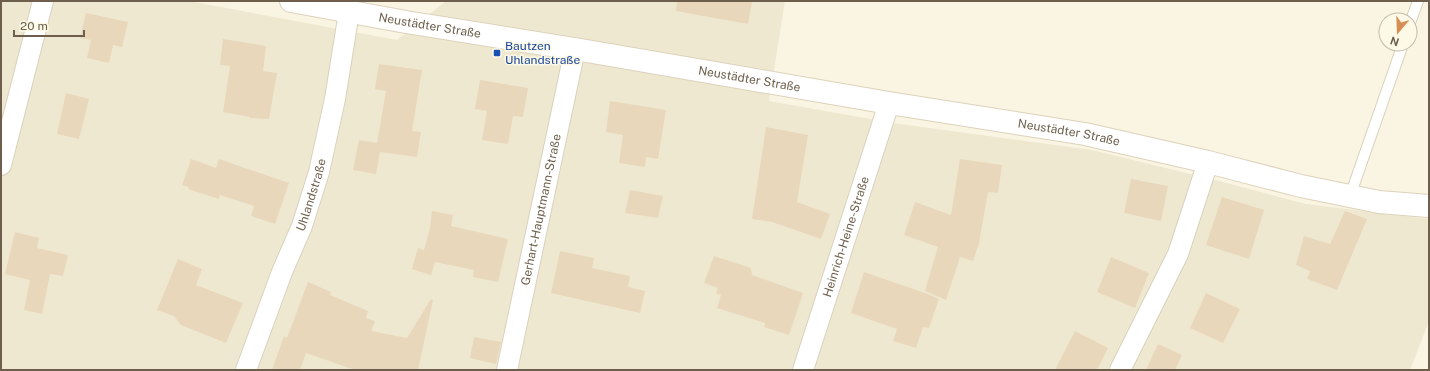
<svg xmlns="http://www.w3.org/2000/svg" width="1430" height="371" viewBox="0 0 1430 371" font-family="'Public Sans',sans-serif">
<rect width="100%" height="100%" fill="#f9f5e2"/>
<path fill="#efe8d1" d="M 1,1 L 189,1 L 397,40 L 446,1 L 785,1 L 769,101 L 893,123 L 1092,150 L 1223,182 L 1306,204 L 1429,219 L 1429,321 L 1410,370 L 1,370 Z"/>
<g fill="#e8d7bb">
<path d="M 677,1 L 752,1 L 748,24 L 676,11 Z"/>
<path d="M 86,13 L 128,22 L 122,47 L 113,45 L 109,63 L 87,58 L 91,40 L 80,38 Z"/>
<path d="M 223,39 L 266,46 L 263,71 L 277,73 L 269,119 L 250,118 L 250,117 L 223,112 L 230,66 L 220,65 Z"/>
<path d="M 379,64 L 422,70 L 412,131 L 421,132 L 417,157 L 380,152 L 376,174 L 353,170 L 359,140 L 377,143 L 386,91 L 375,89 Z"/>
<path d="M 480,80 L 528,88 L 523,117 L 513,116 L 508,144 L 482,140 L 487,111 L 475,109 Z"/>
<path d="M 66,93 L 89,99 L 79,139 L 57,134 Z"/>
<path d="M 610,101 L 666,110 L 658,159 L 646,157 L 645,167 L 619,163 L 623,135 L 606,132 Z"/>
<path d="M 766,127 L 808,135 L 797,202 L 830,214 L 821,239 L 772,222 L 752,219 Z"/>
<path d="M 191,159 L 216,168 L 219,159 L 289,183 L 275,224 L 251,216 L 254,206 L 220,195 L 219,199 L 188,189 L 189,187 L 182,185 Z"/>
<path d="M 960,159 L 1002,165 L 998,193 L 988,192 L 979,243 L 973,261 L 960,257 L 946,300 L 925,291 L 938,247 L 904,235 L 915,202 L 951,215 Z"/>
<path d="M 1131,179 L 1168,186 L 1161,221 L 1124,213 Z"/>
<path d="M 630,190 L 663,196 L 658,218 L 625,213 Z"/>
<path d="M 1222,197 L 1264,210 L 1249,259 L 1206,245 Z"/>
<path d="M 432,211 L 453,215 L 451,226 L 508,239 L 498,282 L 473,277 L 474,270 L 435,262 L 431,275 L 412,269 L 418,248 L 424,250 L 430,228 Z"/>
<path d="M 1345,211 L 1367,219 L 1337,290 L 1307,279 L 1310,271 L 1296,265 L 1304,236 L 1330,244 Z"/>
<path d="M 15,232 L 39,238 L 37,248 L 68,255 L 63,276 L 50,274 L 42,314 L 24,310 L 30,280 L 5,274 Z"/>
<path d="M 560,251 L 594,258 L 592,268 L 630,276 L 628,287 L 645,291 L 640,313 L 551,293 Z"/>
<path d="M 714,256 L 751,268 L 752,275 L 803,293 L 789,335 L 764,327 L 765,323 L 717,308 L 721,295 L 716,293 L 718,288 L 704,283 Z"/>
<path d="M 1111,257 L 1149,273 L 1135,308 L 1097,292 Z"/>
<path d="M 178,259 L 202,269 L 196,285 L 243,303 L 226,343 L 181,325 L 174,316 L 157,310 Z"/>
<path d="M 864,272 L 928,294 L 939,299 L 929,328 L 923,327 L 916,348 L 893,341 L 897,329 L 851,313 Z"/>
<path d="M 308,282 L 331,292 L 330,295 L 368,311 L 366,318 L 375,321 L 371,331 L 407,338 L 431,299 L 433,300 L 418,370 L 355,370 L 306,353 L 300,370 L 272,370 L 284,336 L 287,338 Z"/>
<path d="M 1206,293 L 1240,309 L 1223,343 L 1190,328 Z"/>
<path d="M 1075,331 L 1108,348 L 1097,370 L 1055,370 Z"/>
<path d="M 474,337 L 501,342 L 496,364 L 470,358 Z"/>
<path d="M 1158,344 L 1182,355 L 1175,370 L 1146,370 Z"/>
</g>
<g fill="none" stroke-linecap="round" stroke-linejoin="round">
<defs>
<g id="lane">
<path d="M 1410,23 L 1418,1"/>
<path d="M 1350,196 L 1403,44"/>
</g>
<g id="street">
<path d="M 1,165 L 43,1"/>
<path id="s1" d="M 246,370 L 282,272 L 302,226 L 319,172 L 335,99 L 349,12"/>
<path id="s2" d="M 507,370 L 575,49"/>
<path id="s3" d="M 803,370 L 889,103"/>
<path d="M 1120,370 L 1178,254 L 1208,162"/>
</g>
<g id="secondary">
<path id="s4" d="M 291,1 L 406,22 L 575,49 L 889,103 L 1085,134 L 1208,162 L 1301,186 L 1379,202 L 1429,206"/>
</g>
</defs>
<use href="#lane" stroke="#d9d1bd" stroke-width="12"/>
<use href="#street" stroke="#d9d1bd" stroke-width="22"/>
<use href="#secondary" stroke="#ddd2bb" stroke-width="24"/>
<use href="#lane" stroke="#fff" stroke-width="10"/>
<use href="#street" stroke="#fff" stroke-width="20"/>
<use href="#secondary" stroke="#fff" stroke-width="22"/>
</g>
<rect fill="#1a4fb4" stroke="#fcf9e7" stroke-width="1.5" x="493" y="49" width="8" height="8" rx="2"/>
<g text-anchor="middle" stroke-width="3" stroke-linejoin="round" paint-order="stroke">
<g font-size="12" fill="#6d5f4c" stroke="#fcf9e7">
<text dy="4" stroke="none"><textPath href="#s4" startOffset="141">Neustädter Straße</textPath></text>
<text dy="4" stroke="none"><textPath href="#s4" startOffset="465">Neustädter Straße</textPath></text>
<text dy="4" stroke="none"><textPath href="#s4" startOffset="789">Neustädter Straße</textPath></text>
<text dy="4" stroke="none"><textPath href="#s1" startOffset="187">Uhlandstraße</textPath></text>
<text dy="4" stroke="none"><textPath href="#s2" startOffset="164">Gerhart-Hauptmann-Straße</textPath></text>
<text dy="4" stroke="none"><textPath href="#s3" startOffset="140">Heinrich-Heine-Straße</textPath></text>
</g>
<g font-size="12" fill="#164399" stroke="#fcf9e7" text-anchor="start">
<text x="505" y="50">Bautzen<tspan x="505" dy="14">Uhlandstraße</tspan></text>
</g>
</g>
<rect width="1430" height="371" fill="none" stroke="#6d5f4c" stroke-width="4"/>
<g transform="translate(1398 32) rotate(199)"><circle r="19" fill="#fcf9e7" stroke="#c3bba9"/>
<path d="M0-3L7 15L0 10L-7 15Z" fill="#d58e54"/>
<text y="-6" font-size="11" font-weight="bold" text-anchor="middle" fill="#6d5f4c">N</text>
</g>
<path d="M14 30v6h70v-6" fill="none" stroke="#6d5f4c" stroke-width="2"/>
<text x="20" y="30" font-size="12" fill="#6d5f4c" stroke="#fcf9e7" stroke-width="3" paint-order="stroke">20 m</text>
</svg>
